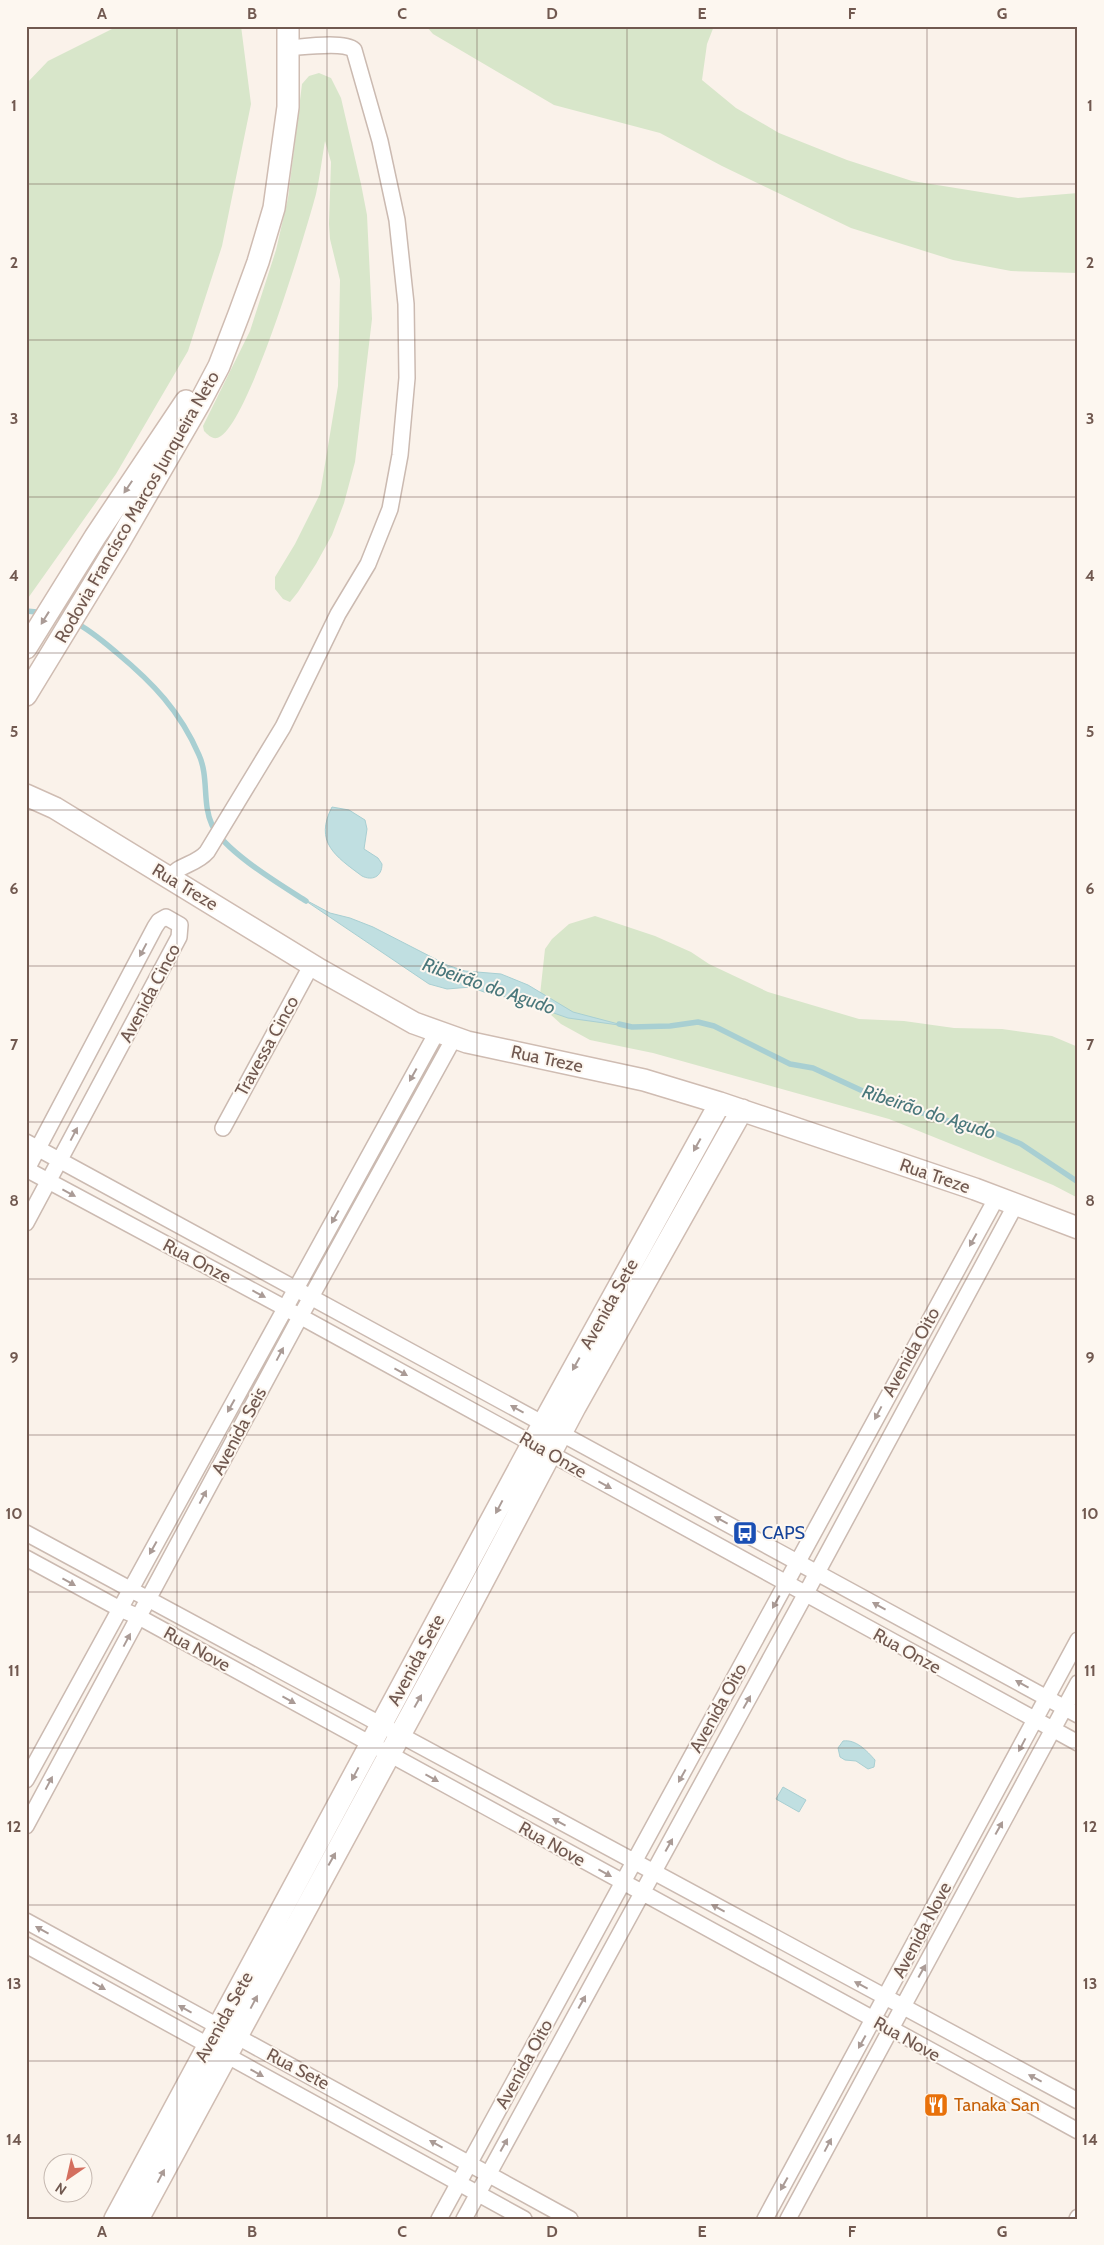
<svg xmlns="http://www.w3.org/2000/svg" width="1104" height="2245" font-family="Cabin,sans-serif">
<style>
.green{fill:#d8e6ca}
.water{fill:#c0dfe1;stroke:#a8cfd2}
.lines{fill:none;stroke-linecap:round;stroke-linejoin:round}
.stream{stroke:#a8cfd2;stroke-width:5.5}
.street-casing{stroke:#cbbab1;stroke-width:18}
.secondary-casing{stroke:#cfbcb2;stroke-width:24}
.street{stroke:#fff;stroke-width:15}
.secondary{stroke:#fff;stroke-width:21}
.oneway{fill:#aa9b96}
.grid{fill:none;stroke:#715950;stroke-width:1;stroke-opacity:0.55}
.labels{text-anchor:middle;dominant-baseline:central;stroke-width:4;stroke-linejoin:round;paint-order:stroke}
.street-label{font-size:18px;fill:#715950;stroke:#fdf7f0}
.transit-label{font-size:18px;fill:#164399;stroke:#fdf7f0;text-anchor:start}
.food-label{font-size:18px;fill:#c56008;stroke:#fdf7f0;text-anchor:start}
.water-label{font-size:19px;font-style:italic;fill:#49777b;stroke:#fdf7f0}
.neatline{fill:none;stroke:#715950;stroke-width:2}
.grid-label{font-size:16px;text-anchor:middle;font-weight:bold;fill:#715950}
</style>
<rect width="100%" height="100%" fill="#faf2ea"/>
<path class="green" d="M118,26H241L251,104L222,246L188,351L116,474L26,601V84L48,61Z
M426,26H714L707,44L702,80L736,108L779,133L847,160L912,181L1018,198L1078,193V273L1011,271L953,260L851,228L722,166L660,133L554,105L433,34Z
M319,73L331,78L341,98L361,184L367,215L372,319L355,462L344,503L332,535L316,564L298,592L290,602L283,599L275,589V577L295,544L320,494L338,386L340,280L330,239L329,224L331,162L325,141C322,158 320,176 316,194C307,228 247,431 217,438C212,439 208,435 204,431L203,426L250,331L276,250L288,198L302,84L309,76Z
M595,916L655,936L691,952L709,964L768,992L859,1019L904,1021L954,1028L1002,1029L1052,1036L1078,1047V1198L1053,1185L889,1119L653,1053L590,1040L561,1024L539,1004L545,949L552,939L569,924Z"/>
<path class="water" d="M332,807L349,810L365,820L367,829L364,849L378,858L382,864C382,877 372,881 362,876C335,856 314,842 332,807Z
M300,897L330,913L350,918L373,927L447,965L465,971L501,974L528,985L573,1012L626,1026L568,1018L511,998L489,994L471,987L447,989L429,984Z
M843,1741C856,1739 867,1751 875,1760L874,1767L868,1769L856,1761L845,1760L840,1757L838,1748Z
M783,1787L806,1800L799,1812L776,1799Z"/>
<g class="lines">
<path class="stream" d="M26,611C43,612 59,615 74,622C89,629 104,642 117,653C153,683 180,711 199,755C209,777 202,804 212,825C224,851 281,885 306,901
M619,1024L632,1027L670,1026L698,1022L714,1026L790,1064L813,1068L880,1099L940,1119L986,1129L1021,1144L1078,1182"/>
<defs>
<path id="street" d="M169,878C179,864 196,865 207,852L283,727L338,614L368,564L390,509L400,455L407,378L406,304L397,220L380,141L354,50C344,41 303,47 288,48
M223,1128L312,964
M26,1142L1078,1715
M26,1169L285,1308L1078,1743
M26,1171L155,927L159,921L166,917L180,925L179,937L26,1223
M26,1533L1078,2101
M26,1558L120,1609L139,1617L1078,2131
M26,1780L437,1032
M26,1826L300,1317L454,1038
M26,1921C207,2021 389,2118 570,2219
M26,1945L524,2219
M439,2219L997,1197
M464,2219L805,1595L1016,1204
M765,2219L1078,1640
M788,2219L1078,1683
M1077,2219L1078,2217"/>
<path id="secondary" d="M26,648L95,537L186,401
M26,695L118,544L199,404L219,366L239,314L258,262L274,208L288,107V26
M26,795L55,808L320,970L414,1023L467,1042L644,1080L720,1103L975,1189L1078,1228
M115,2219L543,1424L720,1103
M138,2219L472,1602L575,1407L742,1110"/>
</defs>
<use href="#street" class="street-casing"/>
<use href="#secondary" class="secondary-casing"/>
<use href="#street" class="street"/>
<use href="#secondary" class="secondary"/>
</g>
<defs><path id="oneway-solid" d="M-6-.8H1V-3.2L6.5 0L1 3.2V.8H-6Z" transform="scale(1.25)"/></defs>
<g class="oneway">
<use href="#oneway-solid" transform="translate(128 487) rotate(124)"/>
<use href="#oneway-solid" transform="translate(45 618) rotate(122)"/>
<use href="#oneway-solid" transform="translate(143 950) rotate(118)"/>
<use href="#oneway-solid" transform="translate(413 1075) rotate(119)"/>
<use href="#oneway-solid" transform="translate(74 1134) rotate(-62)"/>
<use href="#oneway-solid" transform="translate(697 1145) rotate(119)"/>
<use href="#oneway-solid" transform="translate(69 1193) rotate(28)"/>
<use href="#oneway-solid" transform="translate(335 1217) rotate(119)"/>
<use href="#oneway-solid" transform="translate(973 1240) rotate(119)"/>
<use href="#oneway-solid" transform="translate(259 1294) rotate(28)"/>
<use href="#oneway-solid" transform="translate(280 1354) rotate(-62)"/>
<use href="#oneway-solid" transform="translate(576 1364) rotate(119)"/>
<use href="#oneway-solid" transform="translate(401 1372) rotate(29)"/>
<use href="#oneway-solid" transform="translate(231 1406) rotate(119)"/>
<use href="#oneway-solid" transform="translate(517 1409) rotate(-151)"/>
<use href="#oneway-solid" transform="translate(878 1413) rotate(118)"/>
<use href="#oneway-solid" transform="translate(605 1485) rotate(29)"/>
<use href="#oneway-solid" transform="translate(203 1497) rotate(-62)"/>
<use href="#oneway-solid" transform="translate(499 1507) rotate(118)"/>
<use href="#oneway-solid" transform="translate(721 1520) rotate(-152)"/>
<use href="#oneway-solid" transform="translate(153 1548) rotate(119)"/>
<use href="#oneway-solid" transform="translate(69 1582) rotate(29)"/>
<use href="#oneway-solid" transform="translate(776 1602) rotate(119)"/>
<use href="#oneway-solid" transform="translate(879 1606) rotate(-151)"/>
<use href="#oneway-solid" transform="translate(127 1640) rotate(-62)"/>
<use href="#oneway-solid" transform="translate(1022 1684) rotate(-151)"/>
<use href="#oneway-solid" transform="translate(289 1700) rotate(29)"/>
<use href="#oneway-solid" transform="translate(418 1701) rotate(-61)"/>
<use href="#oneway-solid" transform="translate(747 1702) rotate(-61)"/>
<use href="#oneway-solid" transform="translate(1022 1745) rotate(118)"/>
<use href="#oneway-solid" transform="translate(355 1774) rotate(118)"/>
<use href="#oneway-solid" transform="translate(682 1776) rotate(119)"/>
<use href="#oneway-solid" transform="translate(432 1778) rotate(29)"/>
<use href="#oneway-solid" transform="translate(49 1783) rotate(-62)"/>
<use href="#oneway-solid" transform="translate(559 1822) rotate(-151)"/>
<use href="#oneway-solid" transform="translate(999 1828) rotate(-61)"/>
<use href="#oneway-solid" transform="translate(669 1845) rotate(-61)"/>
<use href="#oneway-solid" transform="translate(332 1859) rotate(-61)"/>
<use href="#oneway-solid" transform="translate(605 1873) rotate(29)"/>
<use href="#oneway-solid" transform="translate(718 1908) rotate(-152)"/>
<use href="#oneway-solid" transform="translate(42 1930) rotate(-151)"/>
<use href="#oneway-solid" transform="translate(922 1971) rotate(-61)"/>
<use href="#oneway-solid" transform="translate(861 1985) rotate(-152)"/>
<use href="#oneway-solid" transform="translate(99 1986) rotate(29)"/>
<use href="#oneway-solid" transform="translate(254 2002) rotate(-62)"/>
<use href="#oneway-solid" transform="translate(582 2002) rotate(-61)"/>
<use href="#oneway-solid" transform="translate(185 2009) rotate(-151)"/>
<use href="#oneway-solid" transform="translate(862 2042) rotate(119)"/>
<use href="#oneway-solid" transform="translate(257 2073) rotate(29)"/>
<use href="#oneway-solid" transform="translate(1035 2078) rotate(-152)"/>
<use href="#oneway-solid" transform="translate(436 2144) rotate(-151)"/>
<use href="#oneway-solid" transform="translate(504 2145) rotate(-61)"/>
<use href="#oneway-solid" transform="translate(828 2145) rotate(-62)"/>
<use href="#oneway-solid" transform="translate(161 2176) rotate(-62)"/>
<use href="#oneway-solid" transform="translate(784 2184) rotate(119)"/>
</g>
<path class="grid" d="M177,26V2219M327,26V2219M477,26V2219M627,26V2219M777,26V2219M927,26V2219M26,184H1078M26,340H1078M26,497H1078M26,653H1078M26,810H1078M26,966H1078M26,1122H1078M26,1279H1078M26,1435H1078M26,1592H1078M26,1748H1078M26,1905H1078M26,2061H1078"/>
<defs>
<symbol id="bus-square" viewBox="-11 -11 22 22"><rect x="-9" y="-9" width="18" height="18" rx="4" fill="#1a4fb4" stroke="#fdf7f0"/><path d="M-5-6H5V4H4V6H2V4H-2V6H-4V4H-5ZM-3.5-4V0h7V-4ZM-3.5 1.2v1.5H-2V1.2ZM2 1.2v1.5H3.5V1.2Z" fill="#fff"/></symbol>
<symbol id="restaurant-square" viewBox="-11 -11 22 22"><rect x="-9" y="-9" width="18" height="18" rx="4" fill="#e8710a" stroke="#fdf7f0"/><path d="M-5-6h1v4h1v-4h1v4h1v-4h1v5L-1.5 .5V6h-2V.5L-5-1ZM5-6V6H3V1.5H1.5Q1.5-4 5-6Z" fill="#fff"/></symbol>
</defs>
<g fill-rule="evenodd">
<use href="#bus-square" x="731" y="1519" width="28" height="28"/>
<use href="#restaurant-square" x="922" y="2091" width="28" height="28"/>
</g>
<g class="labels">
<g class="street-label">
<text transform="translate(137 507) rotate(-60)">Rodovia Francisco Marcos Junqueira Neto</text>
<text transform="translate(185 887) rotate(31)">Rua Treze</text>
<text transform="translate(150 993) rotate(-62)">Avenida Cinco</text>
<text transform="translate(267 1046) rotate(-61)">Travessa Cinco</text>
<text transform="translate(547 1059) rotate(12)">Rua Treze</text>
<text transform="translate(935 1176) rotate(19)">Rua Treze</text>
<text transform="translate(197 1261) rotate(28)">Rua Onze</text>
<text transform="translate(609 1304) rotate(-61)">Avenida Sete</text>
<text transform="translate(911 1352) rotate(-61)">Avenida Oito</text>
<text transform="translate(239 1431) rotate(-62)">Avenida Seis</text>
<text transform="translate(553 1455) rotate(30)">Rua Onze</text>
<text transform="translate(197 1649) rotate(29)">Rua Nove</text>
<text transform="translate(907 1651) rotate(29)">Rua Onze</text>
<text transform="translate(416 1660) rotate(-62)">Avenida Sete</text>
<text transform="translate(718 1708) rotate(-61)">Avenida Oito</text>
<text transform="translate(552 1844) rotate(29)">Rua Nove</text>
<text transform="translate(922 1930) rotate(-62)">Avenida Nove</text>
<text transform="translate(224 2017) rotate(-61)">Avenida Sete</text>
<text transform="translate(907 2039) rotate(29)">Rua Nove</text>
<text transform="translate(524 2064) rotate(-61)">Avenida Oito</text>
<text transform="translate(298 2069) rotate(28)">Rua Sete</text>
</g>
<g class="transit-label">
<text x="762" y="1533">CAPS</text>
</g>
<g class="food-label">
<text x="954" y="2105">Tanaka San</text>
</g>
<g class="water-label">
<text transform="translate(489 986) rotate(19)">Ribeirão do Agudo</text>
<text transform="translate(929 1112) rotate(18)">Ribeirão do Agudo</text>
</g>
</g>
<rect width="1104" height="2245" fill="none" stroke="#fdf7f0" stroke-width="55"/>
<g transform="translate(68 2178) rotate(214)"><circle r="24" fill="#fdf7f0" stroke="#c5b8b0"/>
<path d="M0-4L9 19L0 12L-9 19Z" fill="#d46f5f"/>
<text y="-8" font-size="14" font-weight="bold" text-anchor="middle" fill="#715950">N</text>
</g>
<rect x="28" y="28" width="1048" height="2190" class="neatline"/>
<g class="grid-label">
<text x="102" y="19">A</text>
<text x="252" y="19">B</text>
<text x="402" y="19">C</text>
<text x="552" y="19">D</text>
<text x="702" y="19">E</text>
<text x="852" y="19">F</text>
<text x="1002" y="19">G</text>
<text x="14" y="111">1</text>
<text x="1090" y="111">1</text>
<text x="14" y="268">2</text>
<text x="1090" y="268">2</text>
<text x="14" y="424">3</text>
<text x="1090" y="424">3</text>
<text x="14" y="581">4</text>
<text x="1090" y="581">4</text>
<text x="14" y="737">5</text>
<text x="1090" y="737">5</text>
<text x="14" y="894">6</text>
<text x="1090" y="894">6</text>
<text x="14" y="1050">7</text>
<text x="1090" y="1050">7</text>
<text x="14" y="1206">8</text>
<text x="1090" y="1206">8</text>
<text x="14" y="1363">9</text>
<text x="1090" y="1363">9</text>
<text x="14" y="1519">10</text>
<text x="1090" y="1519">10</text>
<text x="14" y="1676">11</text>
<text x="1090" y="1676">11</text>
<text x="14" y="1832">12</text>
<text x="1090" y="1832">12</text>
<text x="14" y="1989">13</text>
<text x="1090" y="1989">13</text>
<text x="14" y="2145">14</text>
<text x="1090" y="2145">14</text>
<text x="102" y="2237">A</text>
<text x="252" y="2237">B</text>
<text x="402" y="2237">C</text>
<text x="552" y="2237">D</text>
<text x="702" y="2237">E</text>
<text x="852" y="2237">F</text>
<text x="1002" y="2237">G</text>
</g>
</svg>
